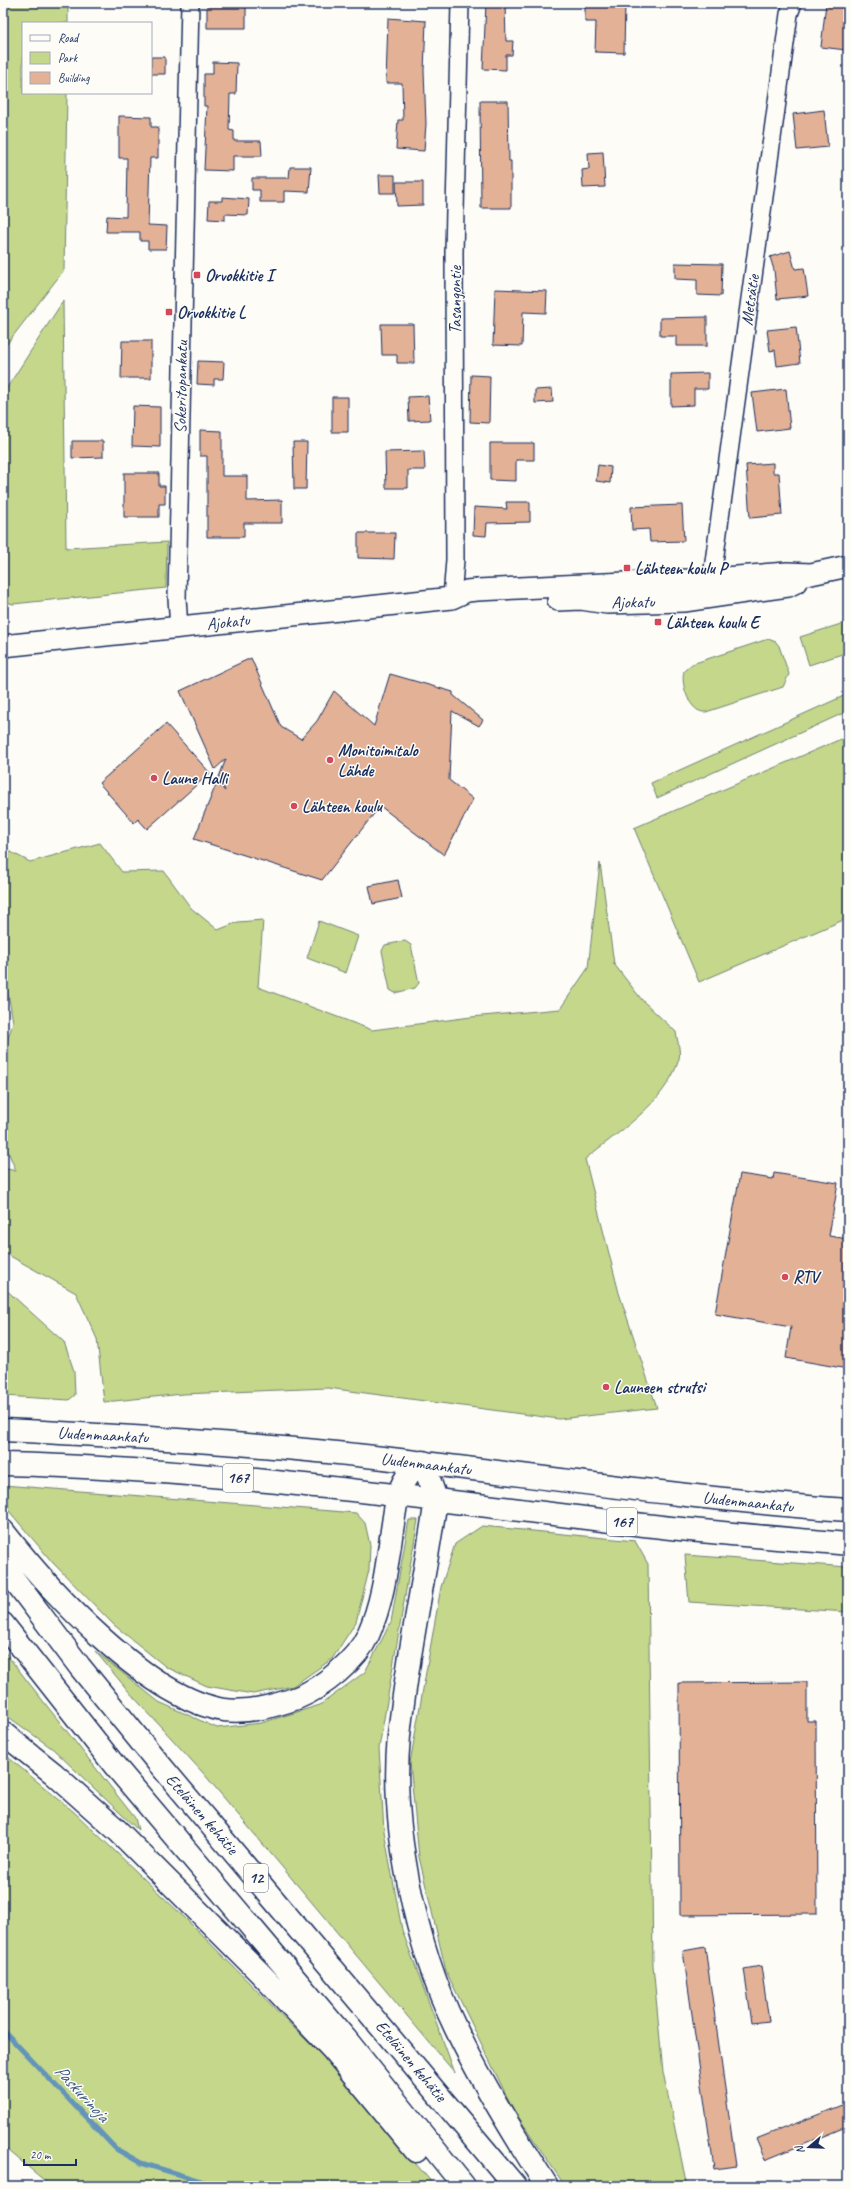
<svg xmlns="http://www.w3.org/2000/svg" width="851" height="2189" font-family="Caveat,sans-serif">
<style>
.green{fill:#c5d78b;stroke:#708374}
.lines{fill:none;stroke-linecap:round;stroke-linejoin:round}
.stream{stroke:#6394b9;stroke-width:5}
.building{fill:#e3b196;stroke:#1b2f5e}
.minor-casing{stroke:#1b2f5e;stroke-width:20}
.tertiary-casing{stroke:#1b2f5e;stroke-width:24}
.primary-casing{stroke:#1b2f5e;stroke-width:25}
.motorway-casing{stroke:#1b2f5e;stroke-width:25}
.minor{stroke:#fdfcf7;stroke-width:17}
.tertiary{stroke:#fdfcf7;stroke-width:21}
.primary{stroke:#fdfcf7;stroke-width:22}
.motorway{stroke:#fdfcf7;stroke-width:22}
.poi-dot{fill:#d1495b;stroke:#fdfcf7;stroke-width:1.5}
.labels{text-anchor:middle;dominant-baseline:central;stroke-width:3;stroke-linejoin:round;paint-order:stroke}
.shield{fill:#fdfcf7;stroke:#5f6c8c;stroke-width:1}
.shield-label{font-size:16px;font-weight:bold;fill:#1b2f5e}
.poi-label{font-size:17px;font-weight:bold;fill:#1b2f5e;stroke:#fdfcf7;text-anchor:start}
.street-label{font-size:17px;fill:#1b2f5e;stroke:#fdfcf7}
.water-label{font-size:18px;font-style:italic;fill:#395984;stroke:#fdfcf7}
</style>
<rect width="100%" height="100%" fill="#fdfcf7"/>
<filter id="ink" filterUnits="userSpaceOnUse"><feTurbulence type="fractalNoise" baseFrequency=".025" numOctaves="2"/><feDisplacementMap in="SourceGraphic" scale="8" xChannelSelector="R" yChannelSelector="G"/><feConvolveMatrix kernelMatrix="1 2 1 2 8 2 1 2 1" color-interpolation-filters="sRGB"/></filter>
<g filter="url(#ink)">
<path class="green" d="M3,3H68V23H23V93H67L64,270L3,349Z
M63,301L66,548L167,542L166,588L13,604L3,601V394Z
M844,623L848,634V652L809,665L800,637Z
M768,639L776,642L779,646L789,674L783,687L706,712C690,714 680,684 684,671L692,664Z
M848,694V711L657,798L651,783Z
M848,736V918L699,982L634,828Z
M100,843L122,872L164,871L191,908L218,930L238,922L263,920L258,987L372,1030L471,1017L560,1009L588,968L600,863L614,964L642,1000L676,1032C677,1039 681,1052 679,1059C666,1103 618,1132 585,1159L619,1293L657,1408L559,1419L328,1388L183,1394L104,1402L97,1339L76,1293L3,1252V1168L16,1171L3,1139V1054L13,1022L5,975L3,973V848L30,862Z
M319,921L358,936L346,973L307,958Z
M405,941L411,945L419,983L415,988L395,993L390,990L382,951L385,945Z
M3,1287L64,1342L74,1371L75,1395L69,1400L3,1396Z
M3,1485L356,1513L365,1523L370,1545L369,1570L356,1622L332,1659L293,1686L253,1694L207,1686L166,1667L114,1625L53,1563L3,1504Z
M409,1520H418L379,1748L384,1831L402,1930L455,2073L204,1774L130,1693L95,1651L159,1702L217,1728L261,1723L320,1705L365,1672L391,1622Z
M482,1526L635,1541L648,1564L653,1965L663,2072L687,2186H565L513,2109L446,1971L419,1857L410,1763L441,1587L455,1544Z
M685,1555L848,1567V1612L689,1602Z
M3,1650L135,1818L138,1830L53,1749L3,1713Z
M3,1753L74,1812L183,1916L325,2059L435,2186H51L3,2146Z"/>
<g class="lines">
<path class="stream" d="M3,2030L116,2149L141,2163L217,2186"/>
</g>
<path class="building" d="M486,3H505L506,41H513L512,55H506V70L483,69Z
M585,3H625L624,53L595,52L596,22H585Z
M826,3H848L846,50L821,47Z
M207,5L246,6V28H207Z
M388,18L426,21L424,71L426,124L424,151L396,149L398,120H403L402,83H386Z
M151,57H165V74H151Z
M213,62L237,63L236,94H230L229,130L234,131V141H261L262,156H233V171L204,170L207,106H204V74H213Z
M480,101H508L509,161H511V208H481Z
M824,110L828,147L797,150L793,114Z
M119,116L151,117V127H158V158H150L148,225L167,226L166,249H148V241H140V232H106L107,216L126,217L127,158H119Z
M603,152L605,187L583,188L582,170L589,169L588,153Z
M290,167H311L309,192L284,191V202H260V190H252V178H289Z
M379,175H395V193H380Z
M396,182H423V205L397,206Z
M222,197L249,199L248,215L225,214V220L208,219L209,201H222Z
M790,251L795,269L804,268L808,296L777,299L774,270L770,257Z
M675,263L722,264L721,296L697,295V280L675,279Z
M495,289L547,291L546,313L523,312L522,346L493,345Z
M707,317V346H676V336H660V318Z
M381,324H413L414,363H397V355H382Z
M796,327L800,363L777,366L775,350L770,351L767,330Z
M122,341H151V378H121Z
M198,361L224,362L223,379H214V385L197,384Z
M708,373V389H694V405L671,406V374Z
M471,375L490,376L489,423L470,422Z
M552,389L553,402L535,403V390Z
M786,389L790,428L757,432L752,393Z
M428,396L430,420L409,421L408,397Z
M332,397H348V432H332Z
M133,406L160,407V447L132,446Z
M200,430L222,431V476H247V501L282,500V523H244V537H207V456H200Z
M72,441H103V457L72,458Z
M293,442H307L306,489H294Z
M490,443H534V460H516V481L490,480Z
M424,451L425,470H408V488H386L385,452Z
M773,463V473H779L782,515L750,518L746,465Z
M598,465L611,467L610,483L596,481Z
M124,473H159V486H165V504H159V517H124Z
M506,502H530V522L487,523L486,536L473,535L474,507L507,509Z
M682,505L684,541L650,542L649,529L632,530L631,507Z
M358,533H395L394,559L358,558Z
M251,658L281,727L301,739L317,721L334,691L374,726L390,674L453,692V695L483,720L479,726L452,711L449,780L473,799L444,855L380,806L322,880L194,839L217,782L225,791L219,777L226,759L215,769L180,691Z
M166,724L210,773L147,829L138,819L134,823L99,783Z
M398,880L402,898L373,904L369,886Z
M774,1173L838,1183L829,1236L848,1239V1369L786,1358L791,1327L715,1314L740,1174L773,1179Z
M807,1682V1721H816L817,1914L680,1915L679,1683Z
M705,1947L736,2166L714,2169L683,1951Z
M761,1966L769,2021L752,2023L744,1969Z
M848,2103V2126L765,2160L756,2139Z"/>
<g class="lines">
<defs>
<path id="minor" d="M710,591L789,14L793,3
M452,598L455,560L454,252L460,3
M179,628L177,598L190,3"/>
<path id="tertiary" d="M558,600L581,599L607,603L684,601L788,586L796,582
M3,646L452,598L467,591L477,590L711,579L787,573L811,574L848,566"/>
<path id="primary" d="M3,1430C144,1437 284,1445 424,1463C565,1480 706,1500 848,1510
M3,1464C218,1469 431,1500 644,1525C712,1533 780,1538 848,1544"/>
<path id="motorway" d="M3,1531C49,1590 147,1698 224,1710C249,1713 274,1706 297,1698C322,1688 357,1660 368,1635C383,1602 387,1565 392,1530C395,1512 396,1493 406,1478C410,1472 418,1467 423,1462L436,1499C425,1578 407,1656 399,1736C390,1827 416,1947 456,2029C482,2083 514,2135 547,2186
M3,1565L80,1667L155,1759L515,2186
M3,1624L115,1766L345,2038L464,2186
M3,1733L53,1773L117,1830L259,1972L333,2050L416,2151"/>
</defs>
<use href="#minor" class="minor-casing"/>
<use href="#tertiary" class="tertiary-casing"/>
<use href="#primary" class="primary-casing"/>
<use href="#motorway" class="motorway-casing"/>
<use href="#minor" class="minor"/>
<use href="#tertiary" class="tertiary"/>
<use href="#primary" class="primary"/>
<use href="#motorway" class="motorway"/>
</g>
</g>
<g class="poi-dot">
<rect x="193" y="271" width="8" height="8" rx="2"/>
<rect x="165" y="308" width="8" height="8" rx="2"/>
<rect x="623" y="564" width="8" height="8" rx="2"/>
<rect x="654" y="618" width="8" height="8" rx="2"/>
<circle cx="330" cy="760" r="4"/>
<circle cx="154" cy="778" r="4"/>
<circle cx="294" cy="806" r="4"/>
<circle cx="785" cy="1277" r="4"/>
<circle cx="606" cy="1387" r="4"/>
</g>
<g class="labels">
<g class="shield">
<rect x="223" y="1464" width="30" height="28" rx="3"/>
<rect x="607" y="1508" width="30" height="28" rx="3"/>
<rect x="244" y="1864" width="24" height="28" rx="3"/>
</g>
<g class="shield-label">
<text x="238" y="1478">167</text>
<text x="622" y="1522">167</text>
<text x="256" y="1878">12</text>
</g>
<g class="poi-label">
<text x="205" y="275">Orvokkitie I</text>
<text x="177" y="312">Orvokkitie L</text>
<text x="635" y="568">Lähteen koulu P</text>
<text x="666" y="622">Lähteen koulu E</text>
<text x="338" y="750">Monitoimitalo<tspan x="338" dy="20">Lähde</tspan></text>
<text x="162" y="778">Laune Halli</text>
<text x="302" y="806">Lähteen koulu</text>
<text x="793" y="1277">RTV</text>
<text x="614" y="1387">Launeen strutsi</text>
</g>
<g class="street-label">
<text transform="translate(455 300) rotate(-90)">Tasangontie</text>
<text transform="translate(750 300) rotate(-82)">Metsätie</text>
<text transform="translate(181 387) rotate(-89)">Sokeritopankatu</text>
<text transform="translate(633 602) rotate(-1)">Ajokatu</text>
<text transform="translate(228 622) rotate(-6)">Ajokatu</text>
<text transform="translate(103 1435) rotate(3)">Uudenmaankatu</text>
<text transform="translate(426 1464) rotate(7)">Uudenmaankatu</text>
<text transform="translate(748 1502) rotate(6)">Uudenmaankatu</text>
<text transform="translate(202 1814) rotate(49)">Eteläinen kehätie</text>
<text transform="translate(411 2061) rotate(50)">Eteläinen kehätie</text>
</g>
<g class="water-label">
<text transform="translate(82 2093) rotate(47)">Paskurinoja</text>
</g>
</g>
<rect width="851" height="2189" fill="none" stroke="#fdfcf7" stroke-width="16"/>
<rect x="8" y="8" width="835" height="2173" fill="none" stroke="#1b2f5e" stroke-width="1.5" filter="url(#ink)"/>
<rect x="22" y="22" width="130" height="72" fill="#fdfcf7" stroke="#a3aaba"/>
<rect x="30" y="35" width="20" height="6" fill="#fdfcf7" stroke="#a3aaba"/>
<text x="58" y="42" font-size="12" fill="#1b2f5e">Road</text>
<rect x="30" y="52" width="20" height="12" fill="#c5d78b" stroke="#a3aaba"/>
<text x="58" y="62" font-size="12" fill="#1b2f5e">Park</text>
<rect x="30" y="72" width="20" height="12" fill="#e3b196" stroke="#a3aaba"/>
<text x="58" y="82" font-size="12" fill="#1b2f5e">Building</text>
<g transform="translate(809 2147) rotate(251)" stroke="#fdfcf7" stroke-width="3" paint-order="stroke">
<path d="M0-3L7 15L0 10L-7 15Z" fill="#1b2f5e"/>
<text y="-6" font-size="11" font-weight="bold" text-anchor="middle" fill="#1b2f5e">N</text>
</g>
<path d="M24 2159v6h52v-6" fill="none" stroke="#1b2f5e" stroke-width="2"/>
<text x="30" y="2159" font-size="12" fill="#1b2f5e" stroke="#fdfcf7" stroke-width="3" paint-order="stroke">20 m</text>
</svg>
